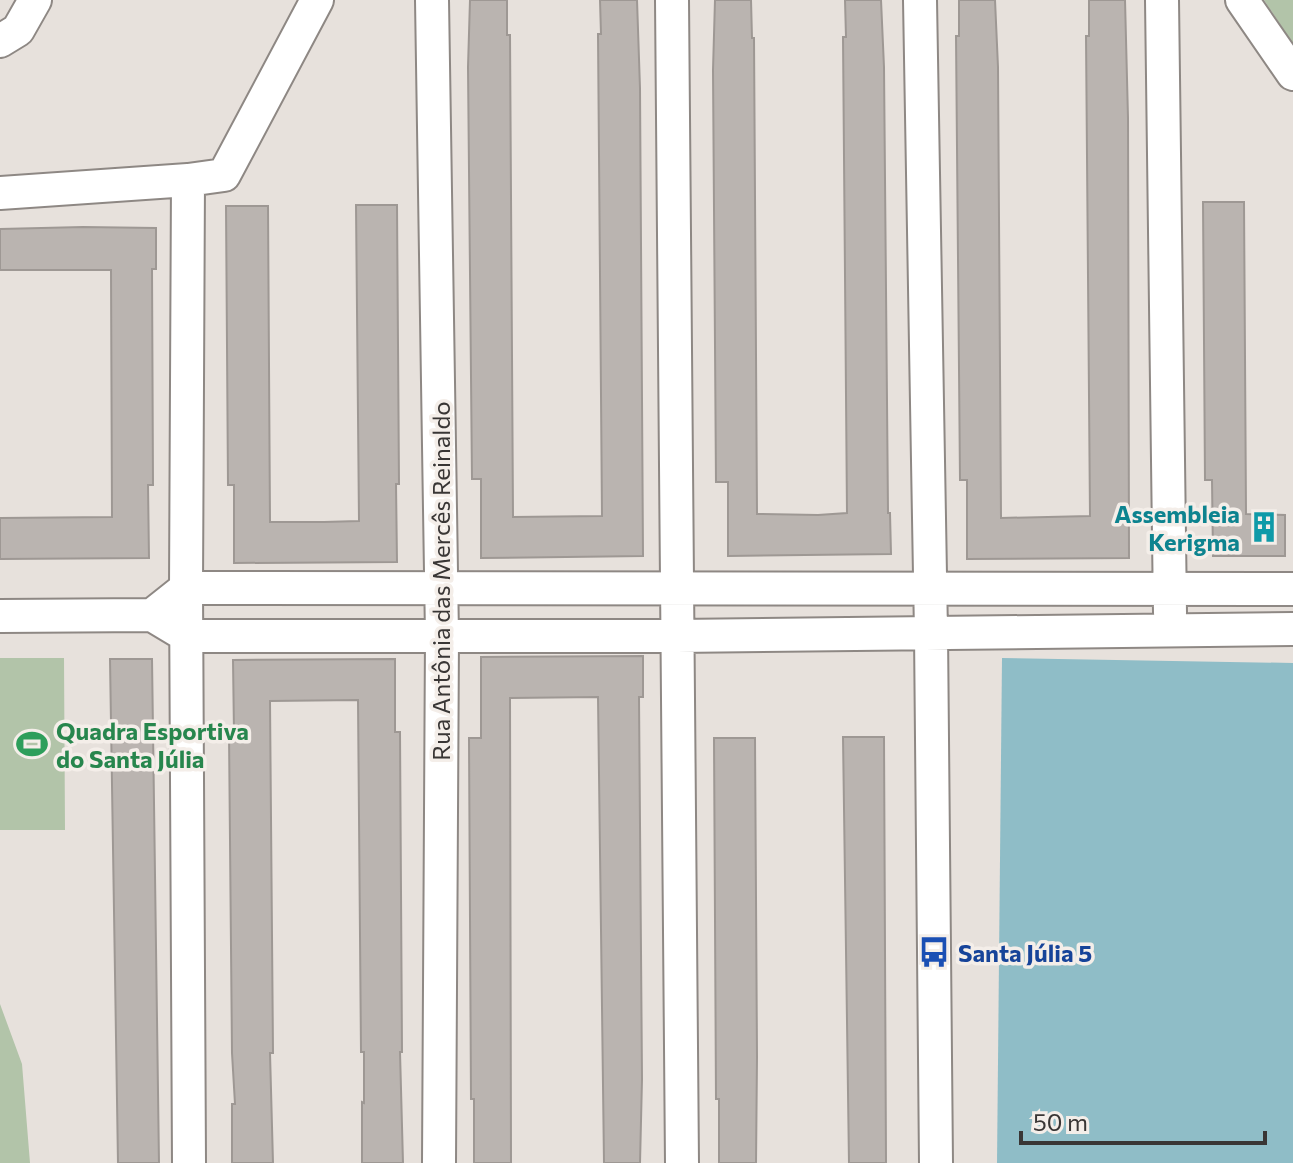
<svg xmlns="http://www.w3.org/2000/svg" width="1293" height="1163" font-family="Commissioner,sans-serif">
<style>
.green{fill:#b2c4a9}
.water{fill:#8fbdc7}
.building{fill:#bab4b0;stroke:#9e9894;stroke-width:2}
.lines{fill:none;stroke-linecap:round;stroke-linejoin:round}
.street-casing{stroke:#8e8884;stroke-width:36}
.street{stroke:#fff;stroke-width:32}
.labels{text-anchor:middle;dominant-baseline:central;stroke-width:7;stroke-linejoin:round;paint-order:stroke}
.culture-label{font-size:24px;font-weight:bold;fill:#0d838f;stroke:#f4eee9;text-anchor:end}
.street-label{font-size:24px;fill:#393635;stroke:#f4eee9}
.leisure-label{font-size:24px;font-weight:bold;fill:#27864d;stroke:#f4eee9;text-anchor:start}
.transit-label{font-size:24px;font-weight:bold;fill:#164399;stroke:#f4eee9;text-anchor:start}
</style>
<rect width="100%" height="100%" fill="#e7e1dc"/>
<path class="green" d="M1264,0H1293V44Z
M0,658H64L65,830H0Z
M0,1004L22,1064L30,1163H0Z"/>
<path class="water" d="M1002,658L1293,663V1163H997Z"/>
<path class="building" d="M470,0H507V35H510L513,517L602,516L598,34H601L600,0H637L640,88L643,556L481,558V479H472L468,67Z
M715,0H751L752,38H754L757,514L818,515L847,513L843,37H846L845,0H881L884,67L888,513H890L891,554L728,556V482H716L713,70Z
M959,0H995L998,67L1001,518L1090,516L1086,36H1089V0H1125L1128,118L1129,558L967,559V480H960L956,36H959Z
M1203,202H1244L1246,514L1285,515V556H1213L1212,480H1205Z
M356,205H397L399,484H396L397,562L234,563V485H228L226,206H268L270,522H324L359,521Z
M83,227L156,228V269H152L153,485H148L149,558L0,559V518L112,517L111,270H0V229Z
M643,656V697H639L642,1079L640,1163H604L598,697L510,698L511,1163H474V1099H471L469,738H481V657Z
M110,659H152L159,1163H118Z
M395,659V732H400L402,1052H400L403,1163H362V1102L364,1103V1052H361L358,700L270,701L273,1053H270L273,1163H232V1104H235L232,1053L229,733H234L233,660Z
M843,737H884L886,1163H849Z
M714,738H755L757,1057L756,1163H719V1099H716Z"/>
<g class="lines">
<defs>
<path id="street" d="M432,0L442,636L439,1163
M672,0L682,1163
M920,0L931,633L936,1163
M1162,0L1170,613
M1242,0L1293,74
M0,41L18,30L35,0
M188,180L186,588L189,1163
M0,193L188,180L224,175L317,0
M152,615L186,588L1293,589
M0,616L152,615L187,636H677L1293,629"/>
</defs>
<use href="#street" class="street-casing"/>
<use href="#street" class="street"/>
</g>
<defs>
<symbol id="building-bare" viewBox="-9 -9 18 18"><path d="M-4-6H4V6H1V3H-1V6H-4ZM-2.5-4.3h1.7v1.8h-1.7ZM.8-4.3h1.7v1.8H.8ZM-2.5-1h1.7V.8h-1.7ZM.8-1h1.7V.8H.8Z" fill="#0f9aa8" stroke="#f4eee9" stroke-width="2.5" paint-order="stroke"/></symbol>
<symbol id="stadium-bare" viewBox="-9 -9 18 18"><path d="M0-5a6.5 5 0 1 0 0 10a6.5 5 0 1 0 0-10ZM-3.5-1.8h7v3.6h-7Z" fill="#2e9e5b" stroke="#f4eee9" stroke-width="2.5" paint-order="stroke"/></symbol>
<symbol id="bus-bare" viewBox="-9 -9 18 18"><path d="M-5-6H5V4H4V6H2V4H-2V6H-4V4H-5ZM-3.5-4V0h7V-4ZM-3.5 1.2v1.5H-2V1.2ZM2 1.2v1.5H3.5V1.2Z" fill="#1a4fb4" stroke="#f4eee9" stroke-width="2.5" paint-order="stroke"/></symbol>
</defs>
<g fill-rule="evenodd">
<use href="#building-bare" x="1242" y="505" width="44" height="44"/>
<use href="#stadium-bare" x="10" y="722" width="44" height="44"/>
<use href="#bus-bare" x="912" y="930" width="44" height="44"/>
</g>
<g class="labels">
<g class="culture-label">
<text x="1240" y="513">Assembleia<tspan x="1240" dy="28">Kerigma</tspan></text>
</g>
<g class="street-label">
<text transform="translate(440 581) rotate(-90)">Rua Antônia das Mercês Reinaldo</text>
</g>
<g class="leisure-label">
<text x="56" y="730">Quadra Esportiva<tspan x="56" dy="28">do Santa Júlia</tspan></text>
</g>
<g class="transit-label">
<text x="958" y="952">Santa Júlia 5</text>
</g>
</g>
<path d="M1021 1131v12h244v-12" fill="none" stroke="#393635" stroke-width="4"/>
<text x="1033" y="1131" font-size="24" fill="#393635" stroke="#f4eee9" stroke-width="6" paint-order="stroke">50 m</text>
</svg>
